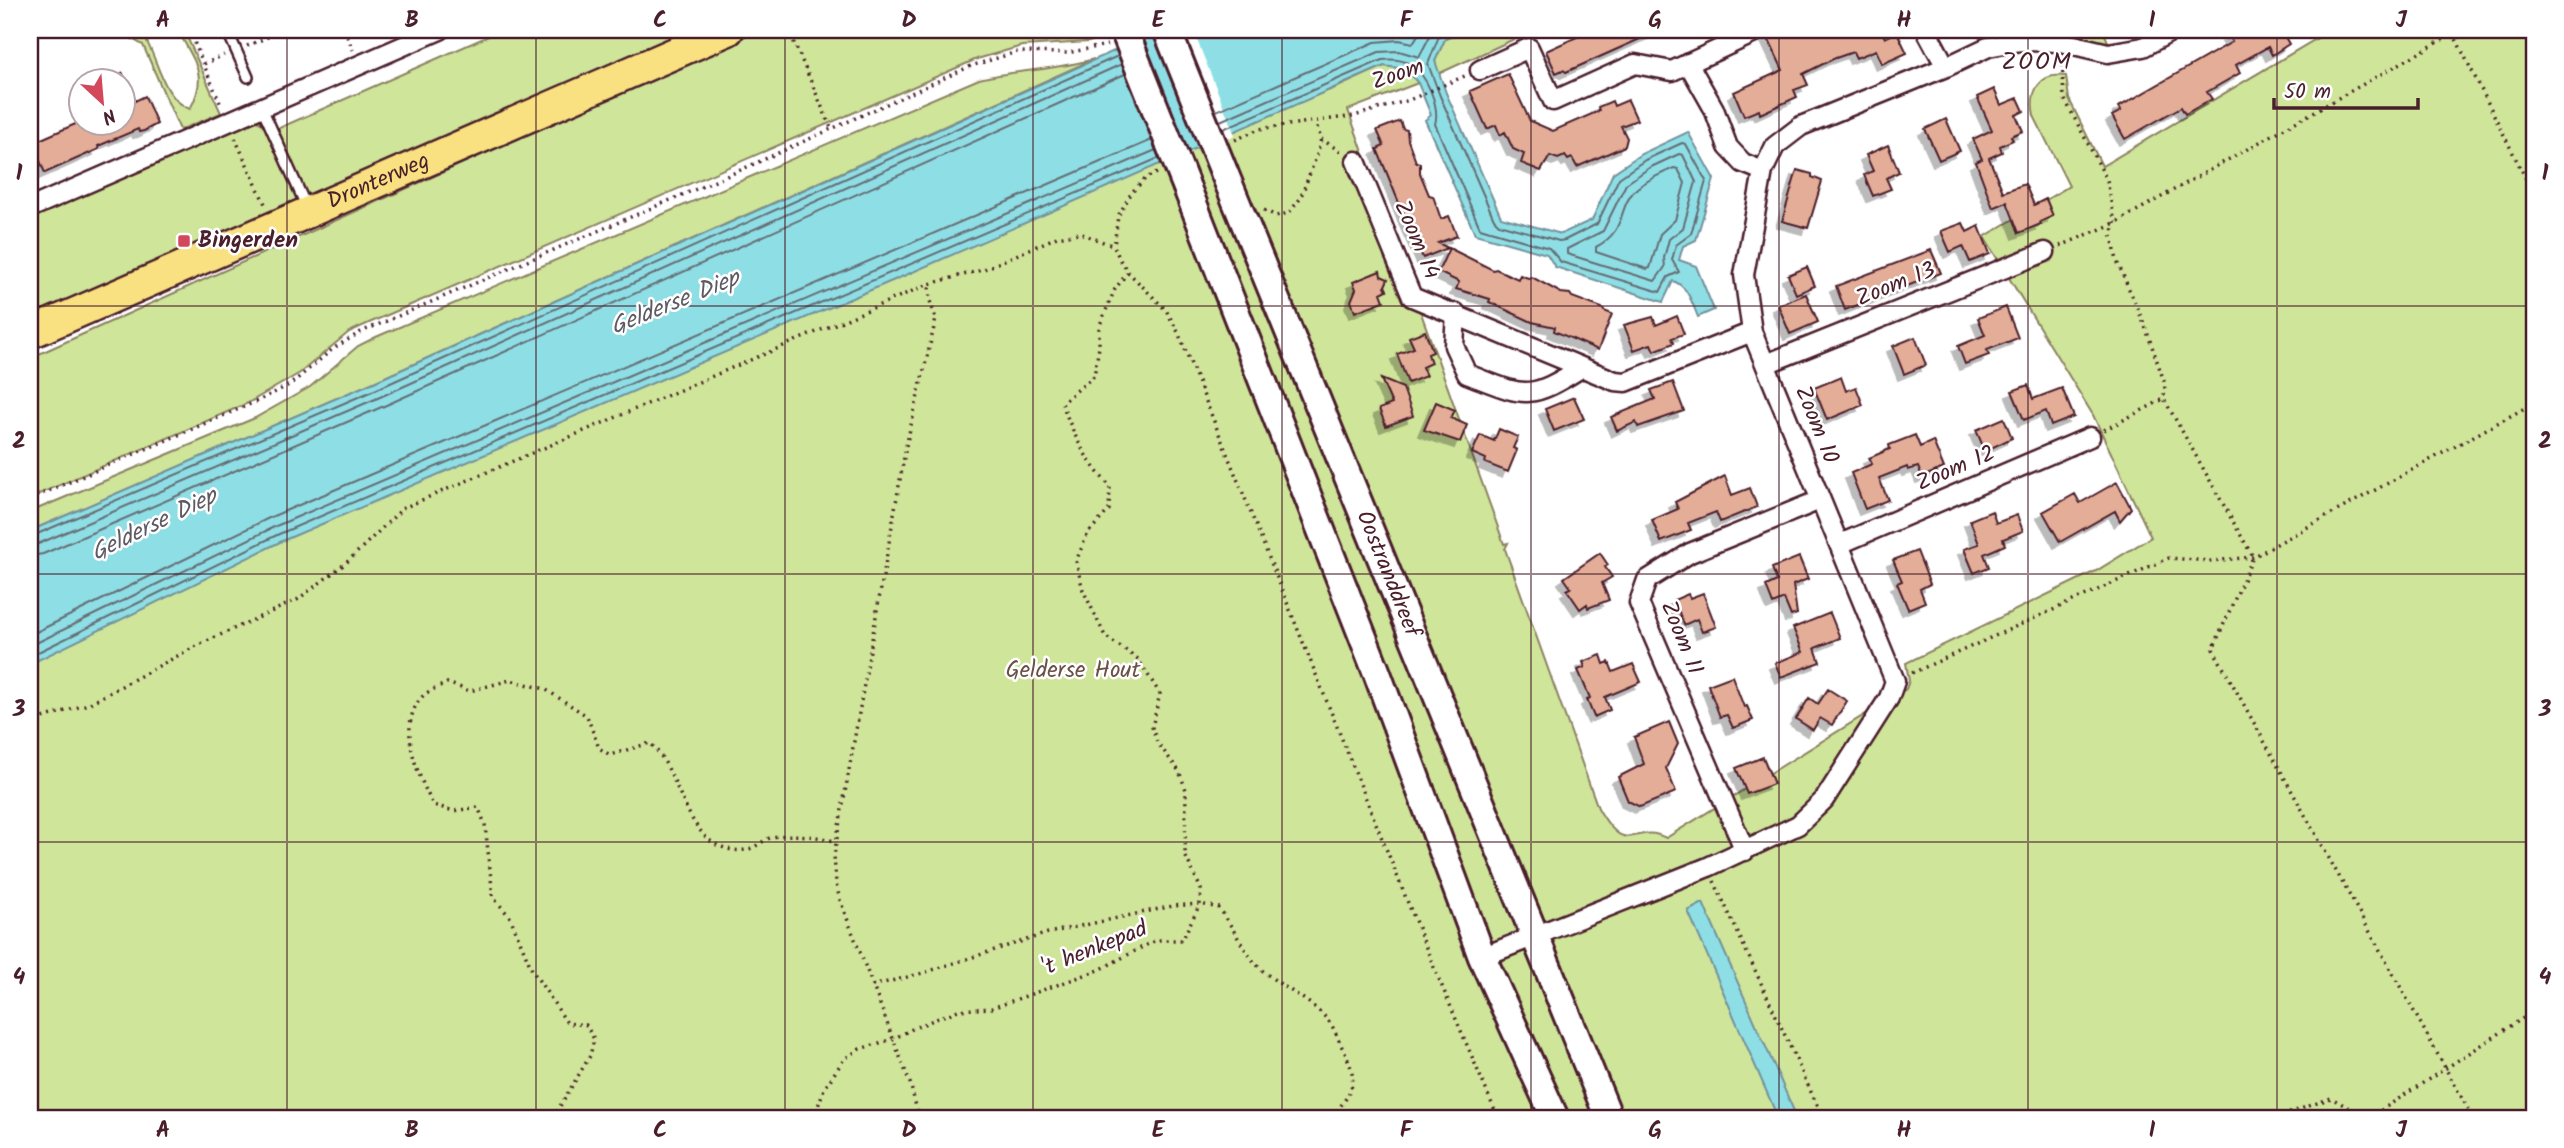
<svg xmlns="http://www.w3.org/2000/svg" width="2564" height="1148" font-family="Kalam,sans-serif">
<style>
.green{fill:#cfe59a;stroke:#8c8262;stroke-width:2}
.water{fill:#8edfe5;stroke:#73929b;stroke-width:2}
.pier{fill:#fff}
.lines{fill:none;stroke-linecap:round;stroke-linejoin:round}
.shore{stroke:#656c75;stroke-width:2}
.building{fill:#e3ad98;stroke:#4a1f2b;stroke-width:2;filter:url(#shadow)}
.lane-casing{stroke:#4a1f2b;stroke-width:14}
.street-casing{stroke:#4a1f2b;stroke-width:23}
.secondary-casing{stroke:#4a1f2b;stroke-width:32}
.primary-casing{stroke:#4a1f2b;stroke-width:35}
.path{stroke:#4a1f2b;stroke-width:3.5;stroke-dasharray:2 5;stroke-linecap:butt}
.lane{stroke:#fff;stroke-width:9}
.street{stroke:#fff;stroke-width:18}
.secondary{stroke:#fff;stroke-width:26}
.primary{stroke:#f9e181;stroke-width:30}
.secondary-bridge-casing{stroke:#4a1f2b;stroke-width:32;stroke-linecap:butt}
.secondary-bridge{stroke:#fff;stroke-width:26}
.grid{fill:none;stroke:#4a1f2b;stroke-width:2;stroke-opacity:0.55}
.poi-dot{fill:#d1495b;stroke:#fff;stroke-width:2.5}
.labels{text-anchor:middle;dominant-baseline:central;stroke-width:5;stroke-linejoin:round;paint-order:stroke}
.street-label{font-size:23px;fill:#4a1f2b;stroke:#fff}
.poi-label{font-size:23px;font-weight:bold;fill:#4a1f2b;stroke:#fff;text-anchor:start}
.park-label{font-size:23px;fill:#6b5047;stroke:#fff}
.neighbourhood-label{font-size:24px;letter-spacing:2px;fill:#4a1f2b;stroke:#fff}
.water-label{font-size:24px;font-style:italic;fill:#5e5963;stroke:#fff}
.neatline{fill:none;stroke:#4a1f2b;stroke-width:2.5}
.grid-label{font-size:23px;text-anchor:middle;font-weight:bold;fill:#4a1f2b}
</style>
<defs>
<filter id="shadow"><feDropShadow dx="-6" dy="6" stdDeviation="0" flood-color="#0004"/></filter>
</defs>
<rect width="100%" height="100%" fill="#fff"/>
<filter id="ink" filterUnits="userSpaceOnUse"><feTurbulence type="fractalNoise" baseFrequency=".0143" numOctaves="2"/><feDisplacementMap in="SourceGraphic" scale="14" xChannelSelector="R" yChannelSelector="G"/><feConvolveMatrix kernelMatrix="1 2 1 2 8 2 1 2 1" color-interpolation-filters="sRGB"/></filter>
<g filter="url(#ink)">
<path class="green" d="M123,30H140C158,53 160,98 190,109C209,74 194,62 178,30H184L221,113L180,130L143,45L132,39Z
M502,30H698L30,322V217L255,120L263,124L268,133Z
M759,30H1106L1108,34L1089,42L1022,46L977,59L369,323L349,332L300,373L248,403L30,498V358Z
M1467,30H1526L1525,34L1438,74L1435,61L1445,39Z
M2058,30H2103L2109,44L2060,38Z
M2331,30H2534V1118H30V651L355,473L1340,86L1384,66L1406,69L1418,83L1348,110L1504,544L1508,543L1505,549L1598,808C1628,861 1634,821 1666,838L1906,689L1909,681L1906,663L2096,571L2151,537L2093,415L1984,237L2069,186L2034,116C2029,92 2039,72 2066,76L2069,99L2102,166Z
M1094,59L374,382L30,531V512L255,418L310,387L358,346L376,337L979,79C1017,70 1056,70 1094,59Z"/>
<path class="water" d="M1161,30H1467L1445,39L1435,61L1446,93L1501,217L1561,234L1592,220L1613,173L1641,154L1688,132L1714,179L1696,240L1683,246L1679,260L1696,266L1714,310L1698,317C1692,303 1688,286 1673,281L1663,302L1555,267L1547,254L1475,234L1425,120L1431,115L1418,83L1406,69L1384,66L899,278L282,541L30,664V531L374,382Z
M1703,903L1797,1118H1778L1688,911Z"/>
<path class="pier" d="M1152,30H1193L1235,135L1200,151Z"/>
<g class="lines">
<path class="shore" d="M1216,111L1375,42L1399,40L1413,43L1421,30
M1220,121L1379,52L1399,51L1419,57L1433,30
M1223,129L1382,60C1391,59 1401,59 1410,64C1427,74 1440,107 1435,124L1480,228L1549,248L1561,262L1660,292L1668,277L1679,272L1672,260L1676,245L1691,234L1706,181L1686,144L1682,143L1645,160L1619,178L1597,224L1565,240L1559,241L1499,224L1494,219L1440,96L1428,64L1439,36L1449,30
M1679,154L1683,155L1696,182L1683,228L1669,239L1664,258L1665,267L1655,281L1567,254V249L1603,231L1626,184L1649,168Z
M1674,168L1678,169L1685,183L1675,220L1660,234L1650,268L1647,269L1596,252V247C1627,231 1617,209 1635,190C1646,180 1661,174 1674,168Z
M30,537L377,389L1118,56
M30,546L38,544L380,397L1122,64
M30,556L43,554L384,406L1125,74
M30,635L271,517L1152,140
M30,646L276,526L1156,150
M30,656L279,534L1159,158"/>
</g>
<path class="building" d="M1592,30H1660L1566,72L1563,70L1556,73L1546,51Z
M1764,30H1881L1885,38L1897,32L1907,53L1882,64L1876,50L1856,58L1853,52L1833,59L1803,74L1808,85L1794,90L1797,97L1760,114L1759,110L1744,116L1734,92L1783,70Z
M2237,30H2281L2289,44L2272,55L2268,47L2236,65L2240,73L2207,92L2212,99L2185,114L2181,107L2125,139L2112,116L2121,111L2119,107L2232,42L2228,36Z
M122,72L135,101L145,96L157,124L144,131L139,132L138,129L98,146L99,149L45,173L39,159L30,164V144L80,122H122Z
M1508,74L1530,121L1553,131L1599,111L1598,107L1612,101L1614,106L1628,100L1637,120L1621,126L1627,138L1625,146L1577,167L1572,158L1568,160L1565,156L1558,159L1550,156L1541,171L1521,163L1524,154L1513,149L1505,132L1500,135L1496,125L1487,129L1470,91Z
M1994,89L2001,105L2018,98L2024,111L2016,115L2023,131L2011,136L2013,140L2000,146L2002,152L1989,158L2003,192L2025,184L2034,205L2046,199L2053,216L2040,222L2041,224L2019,233L2007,202L1993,208L1976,162L1982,159L1973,139L1992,130L1977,97Z
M1946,119L1960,151L1939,160L1925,129Z
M1400,121L1403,129L1407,130L1408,140L1416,162L1420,163V173L1429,195L1433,196L1441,219L1449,216L1457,236L1438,243L1448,248L1423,258L1408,225L1377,149L1384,146L1377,130Z
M1888,145L1899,172L1886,178L1891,189L1873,196L1864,175L1873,171L1866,155Z
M1797,170L1812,174V177L1822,181L1808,228L1782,221Z
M1963,223L1967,232L1979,226L1990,254L1970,262L1963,246L1950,252L1941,231Z
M1449,248L1493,270L1496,269L1518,279L1520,275L1528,278L1532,277L1561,293L1570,294L1572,297L1602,308L1604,311L1612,314L1598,350L1554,331L1555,327L1532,322L1489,302L1490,299L1456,289L1459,282L1438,272Z
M1931,250L1941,273L1845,310L1836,286Z
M1807,267L1815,286L1796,294L1788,275Z
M1380,271L1381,276L1388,279L1385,286L1387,290L1381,293L1384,301L1355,312L1351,301L1356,289L1353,282Z
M1806,294L1818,322L1790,334L1778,305Z
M2006,307L2018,338L1987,350L1989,355L1965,364L1958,346L1985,335L1978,318Z
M1677,316L1684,334L1672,338L1674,343L1654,351L1651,344L1634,350L1624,325L1653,317L1656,325Z
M1425,331L1433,352L1428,354L1431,363L1422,367L1426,376L1408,383L1397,354L1414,348L1409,337Z
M1915,337L1926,365L1904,374L1893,346Z
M1841,377L1846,391L1856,387L1863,405L1827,420L1814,388Z
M1381,379L1403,388L1413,416L1386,426L1379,409L1392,404Z
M1673,382L1684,411L1638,427L1636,422L1617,431L1611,417L1655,399L1651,390Z
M2028,385L2033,399L2062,388L2074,417L2051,426L2046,411L2024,420L2012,391Z
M1574,397L1584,419L1554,431L1545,409Z
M1436,402L1455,410L1451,418L1467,425L1460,442L1424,430Z
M2004,418L2012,438L1985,451L1976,430Z
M1499,429L1518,437L1513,448L1517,450L1508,472L1485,463L1486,459L1472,453L1480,435L1494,441Z
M1915,435L1920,447L1933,441L1944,468L1922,477L1918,467L1908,470L1907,467L1879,478L1888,500L1865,509L1851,473L1872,464L1869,458L1890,449L1889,445Z
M1725,476L1732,495L1750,488L1757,507L1720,522L1716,512L1688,523L1691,530L1661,542L1652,520L1678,509L1675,502Z
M2117,482L2131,508L2120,521L2115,511L2060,542L2043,512L2075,494L2080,503Z
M1992,511L1996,523L2017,515L2023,531L2003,539L2005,545L1984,554L1989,567L1974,573L1964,549L1979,544L1970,520Z
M1917,551L1930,584L1920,589L1925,602L1908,609L1897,583L1902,581L1893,560Z
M1600,553L1608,565L1605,567L1612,577L1602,583L1609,600L1588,608L1587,604L1580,609L1567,590L1571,588L1564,578Z
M1799,557L1808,579L1793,585L1797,614L1791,616L1784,599L1773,604L1766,586L1777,581L1772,568Z
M1703,593L1716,627L1702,632L1697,619L1684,625L1674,600L1688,594L1690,598Z
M1830,613L1840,638L1815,648L1820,662L1781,677L1775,663L1803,652L1793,628Z
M1601,655L1604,664L1609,662L1613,672L1633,664L1641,682L1605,697L1610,710L1594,717L1587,700L1590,698L1578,670L1585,667L1583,662Z
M1732,676L1744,707L1747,706L1753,720L1733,728L1727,715L1720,717L1708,685Z
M1828,689L1847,701L1832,725L1820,718L1813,730L1796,719L1809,698L1818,704Z
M1669,722L1678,744L1666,768L1676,792L1640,807L1628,801L1618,777L1644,764L1634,737Z
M1763,757L1774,784L1747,794L1736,768Z"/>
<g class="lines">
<defs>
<path id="lane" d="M227,30L248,77
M262,108L307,208"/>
<path id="street" d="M1926,30L1946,67
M1688,63L1714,109L1728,147L1743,163L1763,171
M1480,70L1529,48L1553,101L1635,64L1672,71L1752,34
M1356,161L1412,297L1615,381L1626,382L1752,332
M30,208L440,30
M1456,313L1454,346L1467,374C1525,396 1527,402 1581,368
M1766,364L2045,252
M1840,544L2090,437
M1745,851L1639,603L1647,580L1690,553L1820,500
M1482,957L1708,867L1798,825L1824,800L1889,698L1895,681L1752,332L1744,275L1763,171L1775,146L1801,126L1946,67L1988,47L2021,41L2061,42L2108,53L2143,47L2174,30"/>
<g id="secondary">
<path id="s1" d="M1224,172L1609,1118"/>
<path d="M1187,188L1377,673L1482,957L1555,1118"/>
</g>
<g id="primary">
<path id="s2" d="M30,333L728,30"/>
</g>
</defs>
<use href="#lane" class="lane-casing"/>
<use href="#street" class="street-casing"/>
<use href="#secondary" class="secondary-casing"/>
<use href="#primary" class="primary-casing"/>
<path class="path" d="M189,30L221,105
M344,30L353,50
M800,30L793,40L831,128
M2453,33L2534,195
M247,46L284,30
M2062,58L2064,98L2107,180L2115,223L2112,236L2117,261L2145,326L2165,384L2164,399L2253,557L2213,649L2473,1118
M204,64L224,55
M235,138L265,204
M1321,139L1343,153
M1235,140L1259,129L1354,116L1409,100L1465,76
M1157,173L1146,178L1132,192L1118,216L1114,246L1120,260L1128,272L1166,310L1178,332L1433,965L1498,1118
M1264,210L1276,216L1289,213L1300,199L1317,155L1321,139L1316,124
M2060,246L2115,223L2460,30
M2104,430L2164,399
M30,499L262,399L291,384L334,348L361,332L736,172L971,66L1017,52L1067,53L1107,45
M1912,673L2169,558L2211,561L2253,557L2534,403
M30,722L88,704L196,646L297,600L346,563L403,508L929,284L982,270L1057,237L1080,233L1114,246
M1714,881L1823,1118
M872,986L923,973L1048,933L1173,906L1200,904L1219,908C1233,926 1245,955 1262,970C1283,989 1313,1000 1330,1023C1335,1030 1338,1039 1342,1047C1360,1081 1354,1090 1331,1118
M553,1118L590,1056L594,1039L586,1025L567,1023L532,970L510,917L493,897L485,824L478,807L454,811L433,805C418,775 395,725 423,696C429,690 440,687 447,683L470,691L510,680L545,689L587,716L599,748L610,755L650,743C677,769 680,813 708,839C719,848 735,853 749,849C757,847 764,839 773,837C789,833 821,836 837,842
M814,1118L824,1089L844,1059L860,1049L893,1039L914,1028L958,1010L992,1008L1099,970L1156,940H1182L1200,904L1201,889L1185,855L1186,790L1179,771L1157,742L1152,727L1160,694L1138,659L1105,636L1083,590L1076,561L1088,533L1109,510L1110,486C1086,462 1073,434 1062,403L1094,376L1099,347V327L1115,289L1128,272
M919,1118L910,1083L840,900L836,884L834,855L906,446L936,319L930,301L929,284
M2276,1118L2331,1098L2368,1118
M2369,1118L2534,1011"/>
<use href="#lane" class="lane"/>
<use href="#street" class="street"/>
<use href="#secondary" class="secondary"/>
<use href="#primary" class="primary"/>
<defs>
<path id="secondary-bridge" d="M1124,30L1187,188
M1167,30L1224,172"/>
</defs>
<use href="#secondary-bridge" class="secondary-bridge-casing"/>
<use href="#secondary-bridge" class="secondary-bridge"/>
</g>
</g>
<path class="grid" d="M287,30V1118M536,30V1118M785,30V1118M1033,30V1118M1282,30V1118M1531,30V1118M1779,30V1118M2028,30V1118M2277,30V1118M30,306H2534M30,574H2534M30,842H2534"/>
<rect class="poi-dot" x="177" y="234" width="14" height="14" rx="3.5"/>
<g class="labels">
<g class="street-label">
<text transform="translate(1398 75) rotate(-19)">Zoom</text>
<text stroke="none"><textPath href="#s2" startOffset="380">Dronterweg</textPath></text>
<text transform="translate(1416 240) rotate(67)">Zoom 14</text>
<text transform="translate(1896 285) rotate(-22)">Zoom 13</text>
<text transform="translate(1816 425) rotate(68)">Zoom 10</text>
<text transform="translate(1956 469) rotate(-23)">Zoom 12</text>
<text stroke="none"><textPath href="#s1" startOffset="434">Oostranddreef</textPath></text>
<text transform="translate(1681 638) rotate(68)">Zoom 11</text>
<text transform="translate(1095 949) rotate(-22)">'t henkepad</text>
</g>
<g class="poi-label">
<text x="198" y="241">Bingerden</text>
</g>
<g class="park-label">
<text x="1073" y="671">Gelderse Hout</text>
</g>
<g class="neighbourhood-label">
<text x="2037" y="62">ZOOM</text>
</g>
<g class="water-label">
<text transform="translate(675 303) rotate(-22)">Gelderse Diep</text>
<text transform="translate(154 525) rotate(-26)">Gelderse Diep</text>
</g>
</g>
<rect width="2564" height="1148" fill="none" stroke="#fff" stroke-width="77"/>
<g transform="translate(102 102) rotate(154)"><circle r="33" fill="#ffffff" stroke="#b7a5aa" stroke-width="2"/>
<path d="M0-5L12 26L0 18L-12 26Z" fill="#d1495b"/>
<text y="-10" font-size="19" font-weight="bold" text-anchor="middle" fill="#4a1f2b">N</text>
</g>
<path d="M2274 98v10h144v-10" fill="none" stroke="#4a1f2b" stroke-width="3.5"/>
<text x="2284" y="98" font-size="21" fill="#4a1f2b" stroke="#ffffff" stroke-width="5" paint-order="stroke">50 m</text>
<rect x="38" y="38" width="2488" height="1072" class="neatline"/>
<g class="grid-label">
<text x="163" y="27">A</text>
<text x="412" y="27">B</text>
<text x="660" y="27">C</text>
<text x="909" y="27">D</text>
<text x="1158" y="27">E</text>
<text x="1406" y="27">F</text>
<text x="1655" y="27">G</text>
<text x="1904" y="27">H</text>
<text x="2152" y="27">I</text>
<text x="2401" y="27">J</text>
<text x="19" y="180">1</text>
<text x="2545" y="180">1</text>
<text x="19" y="448">2</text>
<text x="2545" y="448">2</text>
<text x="19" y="716">3</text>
<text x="2545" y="716">3</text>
<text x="19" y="984">4</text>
<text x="2545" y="984">4</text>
<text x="163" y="1137">A</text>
<text x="412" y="1137">B</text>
<text x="660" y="1137">C</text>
<text x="909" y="1137">D</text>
<text x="1158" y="1137">E</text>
<text x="1406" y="1137">F</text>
<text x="1655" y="1137">G</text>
<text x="1904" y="1137">H</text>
<text x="2152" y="1137">I</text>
<text x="2401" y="1137">J</text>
</g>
</svg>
